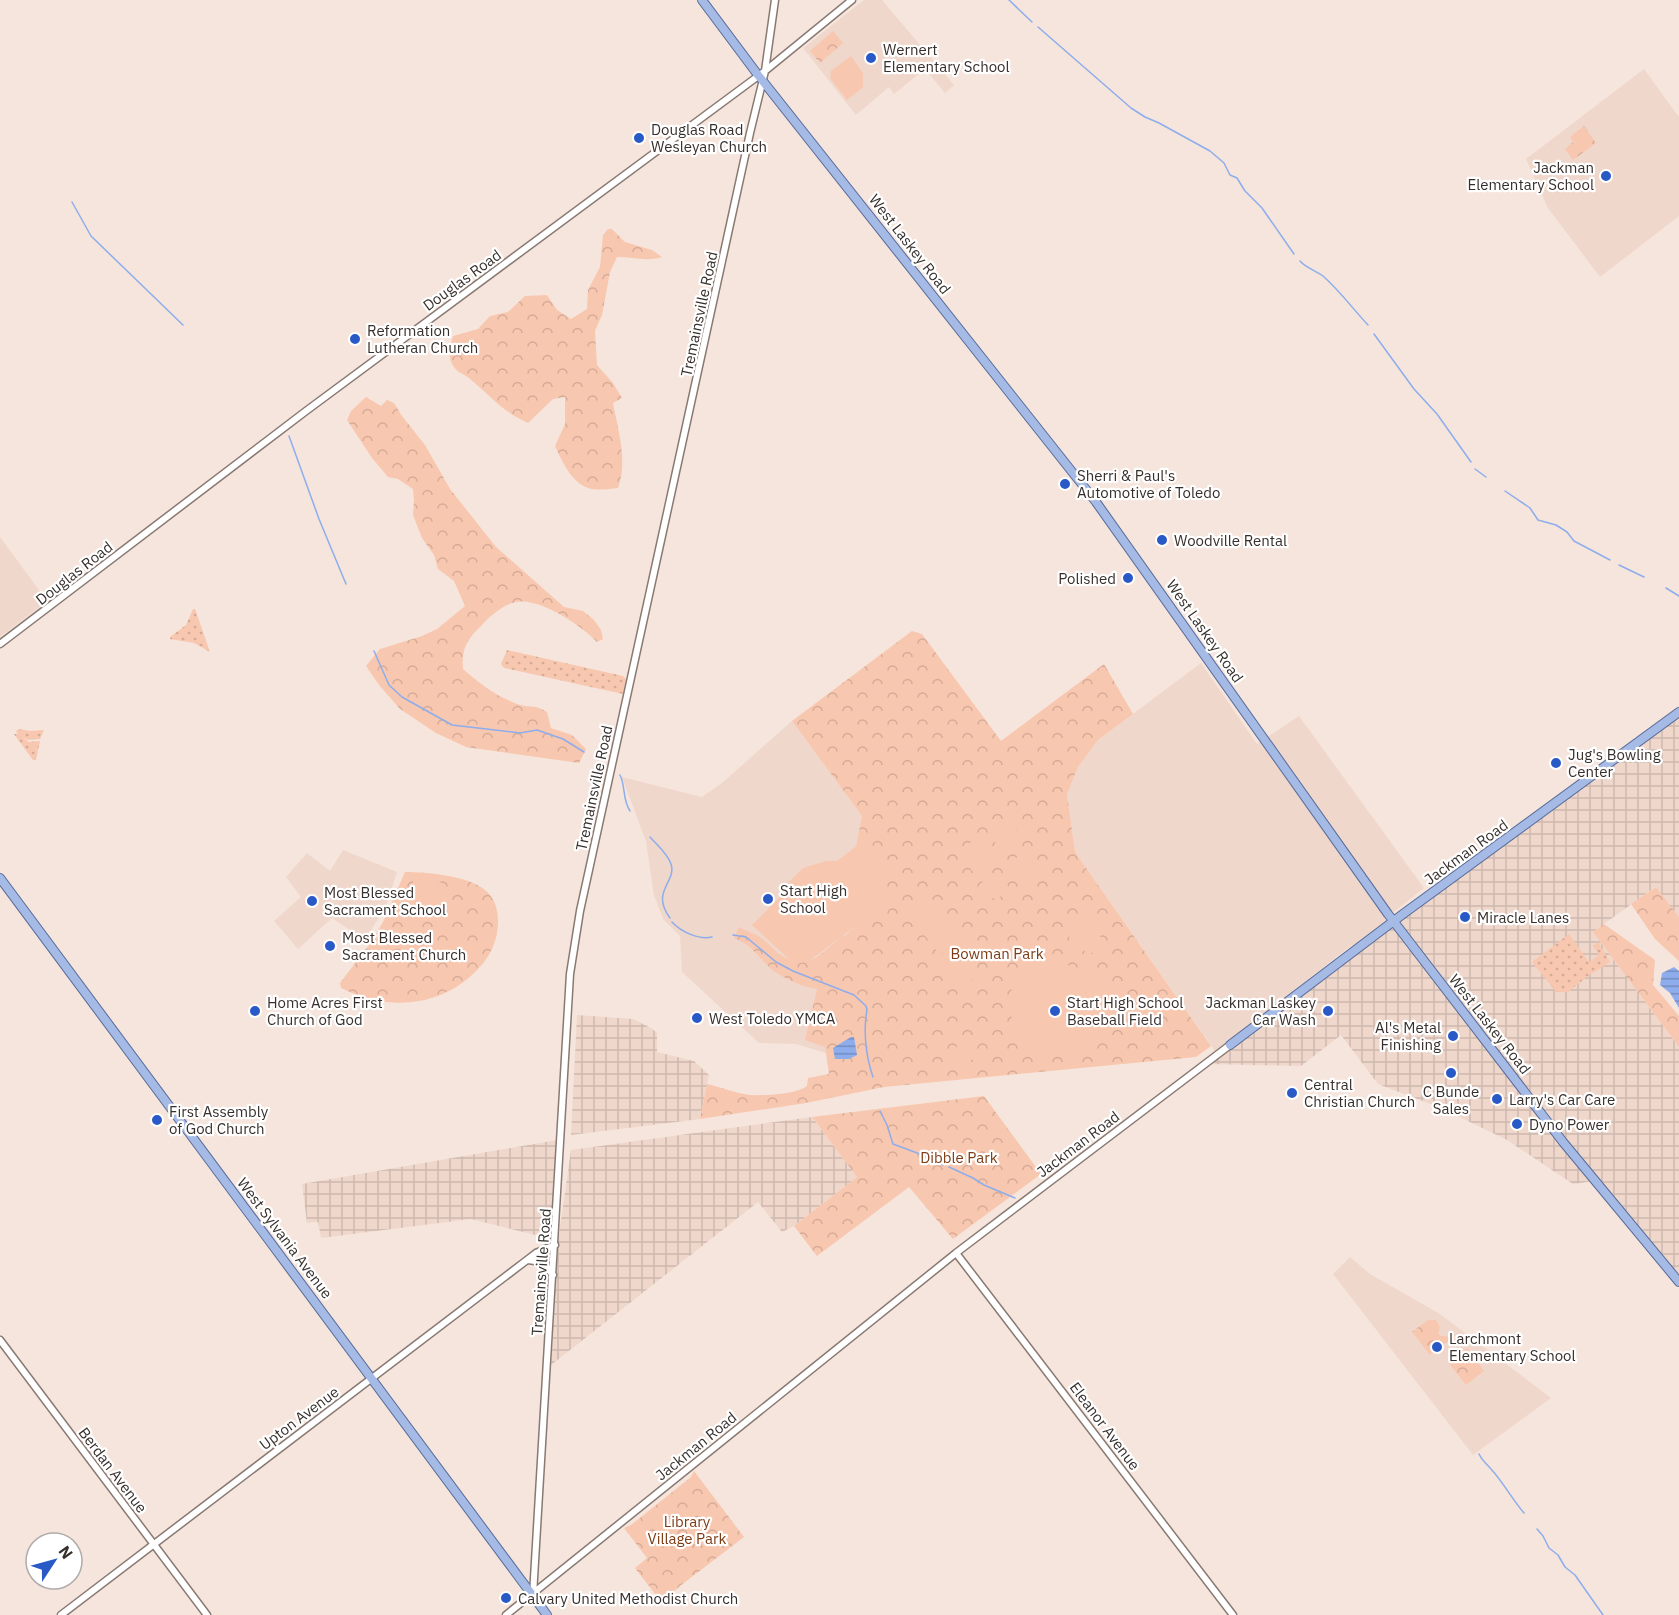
<svg xmlns="http://www.w3.org/2000/svg" width="1679" height="1615" font-family="'IBM Plex Sans',sans-serif">
<style>
.built{fill:#f0d7cb}
.industrial{fill:url(#industrial-grid)}
.grass{fill:url(#grass-dots)}
.forest{fill:url(#forest-crowns)}
.garden{fill:#f8c7af}
.water{fill:url(#water-rules)}
.lines{fill:none;stroke-linecap:round;stroke-linejoin:round}
.stream{stroke:#8dadec;stroke-width:1.5}
.minor-casing{stroke:#887972;stroke-width:9}
.major-casing{stroke:#576b99;stroke-width:10}
.minor{stroke:#fff;stroke-width:6}
.major{stroke:#a5bae5;stroke-width:8}
.poi-dot{fill:#2859c7;stroke:#fff;stroke-width:2}
.labels{text-anchor:middle;dominant-baseline:central;stroke-width:4.5;stroke-linejoin:round;paint-order:stroke}
.poi-label{font-size:15px;fill:#362f2c;stroke:#fff;text-anchor:start}
.street-label{font-size:15px;fill:#362f2c;stroke:#fff}
.park-label{font-size:15px;fill:#7c3b14;stroke:#fff}
</style>
<defs>
<pattern id="industrial-grid" width="8" height="8" patternUnits="userSpaceOnUse" patternTransform="scale(1.5)"><rect width="8" height="8" fill="#f0d7cb"/><path d="M0 4h8M4 0v8" fill="none" stroke="#ceb9ae"/></pattern>
<pattern id="grass-dots" width="8" height="8" patternUnits="userSpaceOnUse" patternTransform="scale(1.5)"><rect width="8" height="8" fill="#f8c7af"/><path d="M2 2h.1M6 6h.1" fill="none" stroke="#d5ab97" stroke-width="1.8" stroke-linecap="round"/></pattern>
<pattern id="forest-crowns" width="20" height="18" patternUnits="userSpaceOnUse" patternTransform="scale(1.5)"><rect width="20" height="18" fill="#f8c7af"/><path d="M2 6a3 3 0 1 1 6 0M12 15a3 3 0 1 1 6 0" fill="none" stroke="#d5ab97"/></pattern>
<pattern id="water-rules" width="6" height="5" patternUnits="userSpaceOnUse" patternTransform="scale(1.5)"><rect width="6" height="5" fill="#8dadec"/><path d="M0 2.5h6" fill="none" stroke="#748dbf"/></pattern>
</defs>
<rect width="100%" height="100%" fill="#f6e5dc"/>
<path class="built" d="M864,0H882L954,85L945,93L925,69L894,94L889,87L856,115L803,48Z
M1644,69L1679,117V216L1600,277L1548,208L1526,159Z
M0,537L47,601L0,637Z
M1201,663L1257,744L1299,716L1424,888L1385,919L1425,971L1391,998L1352,945L1215,1051L1075,852L1067,794L1078,767L1098,740Z
M792,721L862,816L856,846L884,883L881,1070L796,1044L759,1043L682,972L680,936L663,919L654,895L646,841L622,777L702,797L722,783Z
M343,850L397,872L386,906L365,940L332,918L298,949L274,921L301,897L286,877L307,853L330,871Z
M1350,1257L1370,1274L1440,1314L1551,1398L1473,1455L1333,1274Z"/>
<path class="industrial" d="M1679,712V917L1655,887L1593,932L1679,1047V1282L1595,1181L1573,1184L1507,1140L1441,1108L1378,1084L1341,1035L1301,1066L1205,1064Z
M577,1015L633,1019L651,1028L657,1033V1052L694,1061L709,1075L700,1119L571,1135Z
M812,1117L857,1177L794,1226L782,1232L758,1202L551,1365L558,1241L571,1150Z
M557,1140L551,1239L471,1219L321,1238L318,1222L307,1223L302,1184Z"/>
<path class="grass" d="M193,609H195L210,652L194,643L170,639V637L186,625Z
M507,650L623,676L626,679L623,694L504,668L501,664Z
M18,729L30,731L44,730L40,739L28,740L21,736L29,742L40,741L36,760H33L14,734H18L16,732Z
M1569,934L1589,962L1599,955L1593,946L1598,942L1610,962L1588,976L1568,992H1556L1532,962Z"/>
<path class="forest" d="M833,31L843,43L820,63L810,51Z
M1584,126L1596,143L1573,160L1565,149L1573,142L1570,137Z
M608,229H612L625,242L652,250L662,257C647,262 633,257 617,257L610,272L602,315L595,331L597,365L613,383L622,398L613,403C618,430 628,461 618,488C609,489 597,491 588,488C571,482 562,461 555,446L565,424V397L553,399L528,423C501,411 491,396 469,378C465,375 457,372 454,367C447,358 450,347 453,336L478,329L490,316L508,312L525,296L547,295L557,310L571,319L587,309L588,290L600,267L603,235Z
M366,397L381,406L387,400L394,403L402,416L425,445L450,489L496,547L564,607L583,611L594,620L601,630L603,639L597,642C581,625 536,594 512,603C501,607 489,617 482,625C467,639 461,649 463,669C480,684 499,698 520,705C532,708 534,704 547,712L551,728L572,735L586,749L579,763L466,747L436,733L400,709L379,685L366,666L380,649L422,636L437,629L465,606L454,581L438,569L434,555L422,538L413,515L414,500L413,489L398,479L388,477L372,458L347,420L351,411Z
M912,631L922,634L1001,741L1104,664L1133,714L1098,740L1078,767L1067,794L1075,852L1211,1046L1196,1057L884,1087L806,1103L700,1119L707,1084C720,1087 738,1094 750,1095C764,1096 797,1094 807,1086L808,1078L829,1074L825,1047L805,1040L817,989C800,986 778,977 766,964C755,953 750,944 734,938L739,927C746,931 754,933 760,937C767,941 772,948 778,953C809,974 819,954 844,935L845,936L879,903L884,883L856,846L862,816L792,721Z
M405,872C426,872 469,876 485,890C495,898 498,910 498,922C498,941 489,959 476,971C440,1008 386,1011 341,988L340,983L369,945L383,922Z
M1656,887L1679,917V961L1655,939L1631,904Z
M1604,924L1655,960L1653,985L1679,1016V1047L1593,932Z
M984,1096L1041,1174L953,1239L909,1187L817,1256L794,1226L857,1177L812,1117Z
M1428,1320H1436L1440,1327L1438,1334L1441,1336H1447L1450,1340L1430,1355L1412,1332Z
M1467,1348L1484,1371L1466,1385L1448,1362Z
M694,1471L744,1537L680,1586L662,1603L635,1568L647,1558L624,1528L631,1525L691,1477Z"/>
<path class="garden" d="M851,56L863,73V87L847,100L830,78L831,71Z
M1008,823C1027,832 1016,842 1004,851L1000,850L989,832L997,824Z
M867,838L888,865L885,904L809,961L801,963L791,961L752,925L779,898L787,884L803,868L826,861H837Z
M978,841L981,842L989,858V862L972,871L965,862L964,852L971,842Z
M1024,851L1037,858L1039,865L1033,878L1025,883L1020,880L1010,865V863Z
M995,873H1000L1009,888L1003,896L990,899L984,893L982,881Z
M416,879L443,883L441,895L428,907H413V881Z
M930,896L962,937L940,955L908,914Z
M1083,918L1092,919L1101,923L1100,949L1095,954L1068,946L1071,927Z
M1050,960L1095,973L1098,972L1110,977L1115,988L1112,996L1108,997C1105,1006 1098,1036 1093,1041C1091,1044 1085,1046 1081,1048C1042,1073 997,1027 1013,986C1017,976 1026,968 1034,961Z
M947,961H962L972,967L974,976C968,992 956,993 944,982L943,966Z
M963,1044L972,1047L974,1056L970,1062L956,1064L954,1062C953,1052 953,1046 963,1044Z"/>
<path class="water" d="M1674,967L1679,971V1008L1670,993L1660,985L1662,973Z
M851,1037H854L857,1055L849,1059H835L833,1048Z"/>
<g class="lines">
<path class="stream" d="M1009,0L1032,22
M1038,27L1131,108L1145,117L1159,123L1210,151L1224,163L1230,175L1237,178L1245,191L1262,208L1294,254
M72,202L91,236L183,325
M1300,261C1306,268 1315,270 1323,276C1340,291 1353,309 1368,325
M1374,334L1414,389L1437,414L1471,462
M289,436L319,519L346,584
M1475,469L1486,477
M1505,491L1530,508L1538,520L1556,525L1567,532L1574,541L1610,560
M1619,565L1644,577
M1666,588L1679,596
M374,651L389,685L402,697L452,725L520,733L537,730L563,739L584,752
M620,775C626,787 622,799 630,811
M650,837C657,845 668,854 671,864C677,882 650,891 670,918
M672,922C681,932 699,940 712,937
M733,935L746,937L776,962L793,971L854,995L866,1006L867,1010C863,1031 866,1057 873,1077
M880,1111L887,1125L893,1144L928,1157L943,1165
M949,1167L973,1178L984,1185L1015,1198
M1479,1454C1482,1461 1486,1463 1491,1469C1503,1482 1512,1499 1524,1513
M1537,1529L1543,1536L1549,1548L1558,1555L1565,1567L1575,1575L1603,1615"/>
<defs>
<path id="minor" d="M0,644L306,411L765,71L852,0
M956,1253L1233,1615
M528,1260L542,1262L553,1275
M0,1340L207,1615
M533,1595L570,974L580,911L750,133L765,71L775,0
M61,1615L527,1260L536,1253L555,1245
M506,1615L956,1253L1230,1045"/>
<path id="major" d="M702,0L758,75L1096,502L1388,914L1563,1142L1679,1282
M0,878L547,1615
M1230,1045L1403,914L1679,712"/>
</defs>
<use href="#minor" class="minor-casing"/>
<use href="#major" class="major-casing"/>
<use href="#minor" class="minor"/>
<use href="#major" class="major"/>
</g>
<g class="poi-dot">
<circle cx="871" cy="58" r="6"/>
<circle cx="639" cy="138" r="6"/>
<circle cx="1606" cy="176" r="6"/>
<circle cx="355" cy="339" r="6"/>
<circle cx="1065" cy="484" r="6"/>
<circle cx="1162" cy="540" r="6"/>
<circle cx="1128" cy="578" r="6"/>
<circle cx="1556" cy="763" r="6"/>
<circle cx="768" cy="899" r="6"/>
<circle cx="312" cy="901" r="6"/>
<circle cx="1465" cy="917" r="6"/>
<circle cx="330" cy="946" r="6"/>
<circle cx="255" cy="1011" r="6"/>
<circle cx="1055" cy="1011" r="6"/>
<circle cx="1328" cy="1011" r="6"/>
<circle cx="697" cy="1018" r="6"/>
<circle cx="1453" cy="1036" r="6"/>
<circle cx="1451" cy="1073" r="6"/>
<circle cx="1292" cy="1093" r="6"/>
<circle cx="1497" cy="1099" r="6"/>
<circle cx="157" cy="1120" r="6"/>
<circle cx="1517" cy="1124" r="6"/>
<circle cx="1437" cy="1347" r="6"/>
<circle cx="506" cy="1598" r="6"/>
</g>
<g class="labels">
<g class="poi-label">
<text x="883" y="49">Wernert<tspan x="883" dy="17">Elementary School</tspan></text>
<text x="651" y="129">Douglas Road<tspan x="651" dy="17">Wesleyan Church</tspan></text>
<text x="1594" y="167" text-anchor="end">Jackman<tspan x="1594" dy="17">Elementary School</tspan></text>
<text x="367" y="330">Reformation<tspan x="367" dy="17">Lutheran Church</tspan></text>
<text x="1077" y="475">Sherri &amp; Paul's<tspan x="1077" dy="17">Automotive of Toledo</tspan></text>
<text x="1174" y="540">Woodville Rental</text>
<text x="1116" y="578" text-anchor="end">Polished</text>
<text x="1568" y="754">Jug's Bowling<tspan x="1568" dy="17">Center</tspan></text>
<text x="780" y="890">Start High<tspan x="780" dy="17">School</tspan></text>
<text x="324" y="892">Most Blessed<tspan x="324" dy="17">Sacrament School</tspan></text>
<text x="1477" y="917">Miracle Lanes</text>
<text x="342" y="937">Most Blessed<tspan x="342" dy="17">Sacrament Church</tspan></text>
<text x="267" y="1002">Home Acres First<tspan x="267" dy="17">Church of God</tspan></text>
<text x="1067" y="1002">Start High School<tspan x="1067" dy="17">Baseball Field</tspan></text>
<text x="1316" y="1002" text-anchor="end">Jackman Laskey<tspan x="1316" dy="17">Car Wash</tspan></text>
<text x="709" y="1018">West Toledo YMCA</text>
<text x="1441" y="1027" text-anchor="end">Al's Metal<tspan x="1441" dy="17">Finishing</tspan></text>
<text x="1304" y="1084">Central<tspan x="1304" dy="17">Christian Church</tspan></text>
<text x="1451" y="1091" text-anchor="middle">C Bunde<tspan x="1451" dy="17">Sales</tspan></text>
<text x="1509" y="1099">Larry's Car Care</text>
<text x="169" y="1111">First Assembly<tspan x="169" dy="17">of God Church</tspan></text>
<text x="1529" y="1124">Dyno Power</text>
<text x="1449" y="1338">Larchmont<tspan x="1449" dy="17">Elementary School</tspan></text>
<text x="518" y="1598">Calvary United Methodist Church</text>
</g>
<g class="street-label">
<text transform="translate(910 244) rotate(52)">West Laskey Road</text>
<text transform="translate(462 280) rotate(-36)">Douglas Road</text>
<text transform="translate(699 314) rotate(-78)">Tremainsville Road</text>
<text transform="translate(74 573) rotate(-38)">Douglas Road</text>
<text transform="translate(1205 631) rotate(55)">West Laskey Road</text>
<text transform="translate(594 788) rotate(-78)">Tremainsville Road</text>
<text transform="translate(1466 852) rotate(-36)">Jackman Road</text>
<text transform="translate(1490 1024) rotate(52)">West Laskey Road</text>
<text transform="translate(1078 1144) rotate(-37)">Jackman Road</text>
<text transform="translate(285 1238) rotate(53)">West Sylvania Avenue</text>
<text transform="translate(541 1272) rotate(-86)">Tremainsville Road</text>
<text transform="translate(299 1418) rotate(-37)">Upton Avenue</text>
<text transform="translate(1105 1426) rotate(53)">Eleanor Avenue</text>
<text transform="translate(696 1446) rotate(-39)">Jackman Road</text>
<text transform="translate(113 1470) rotate(53)">Berdan Avenue</text>
</g>
<g class="park-label">
<text x="997" y="953">Bowman Park</text>
<text x="959" y="1157">Dibble Park</text>
<text x="687" y="1521">Library<tspan x="687" dy="17">Village Park</tspan></text>
</g>
</g>
<g transform="translate(54 1561) rotate(54)"><circle r="28" fill="#ffffff" stroke="#afacab" stroke-width="1.5"/>
<path d="M0-4.5L10 22L0 15L-10 22Z" fill="#2859c7"/>
<text y="-9" font-size="16" font-weight="bold" text-anchor="middle" fill="#362f2c">N</text>
</g>
</svg>
